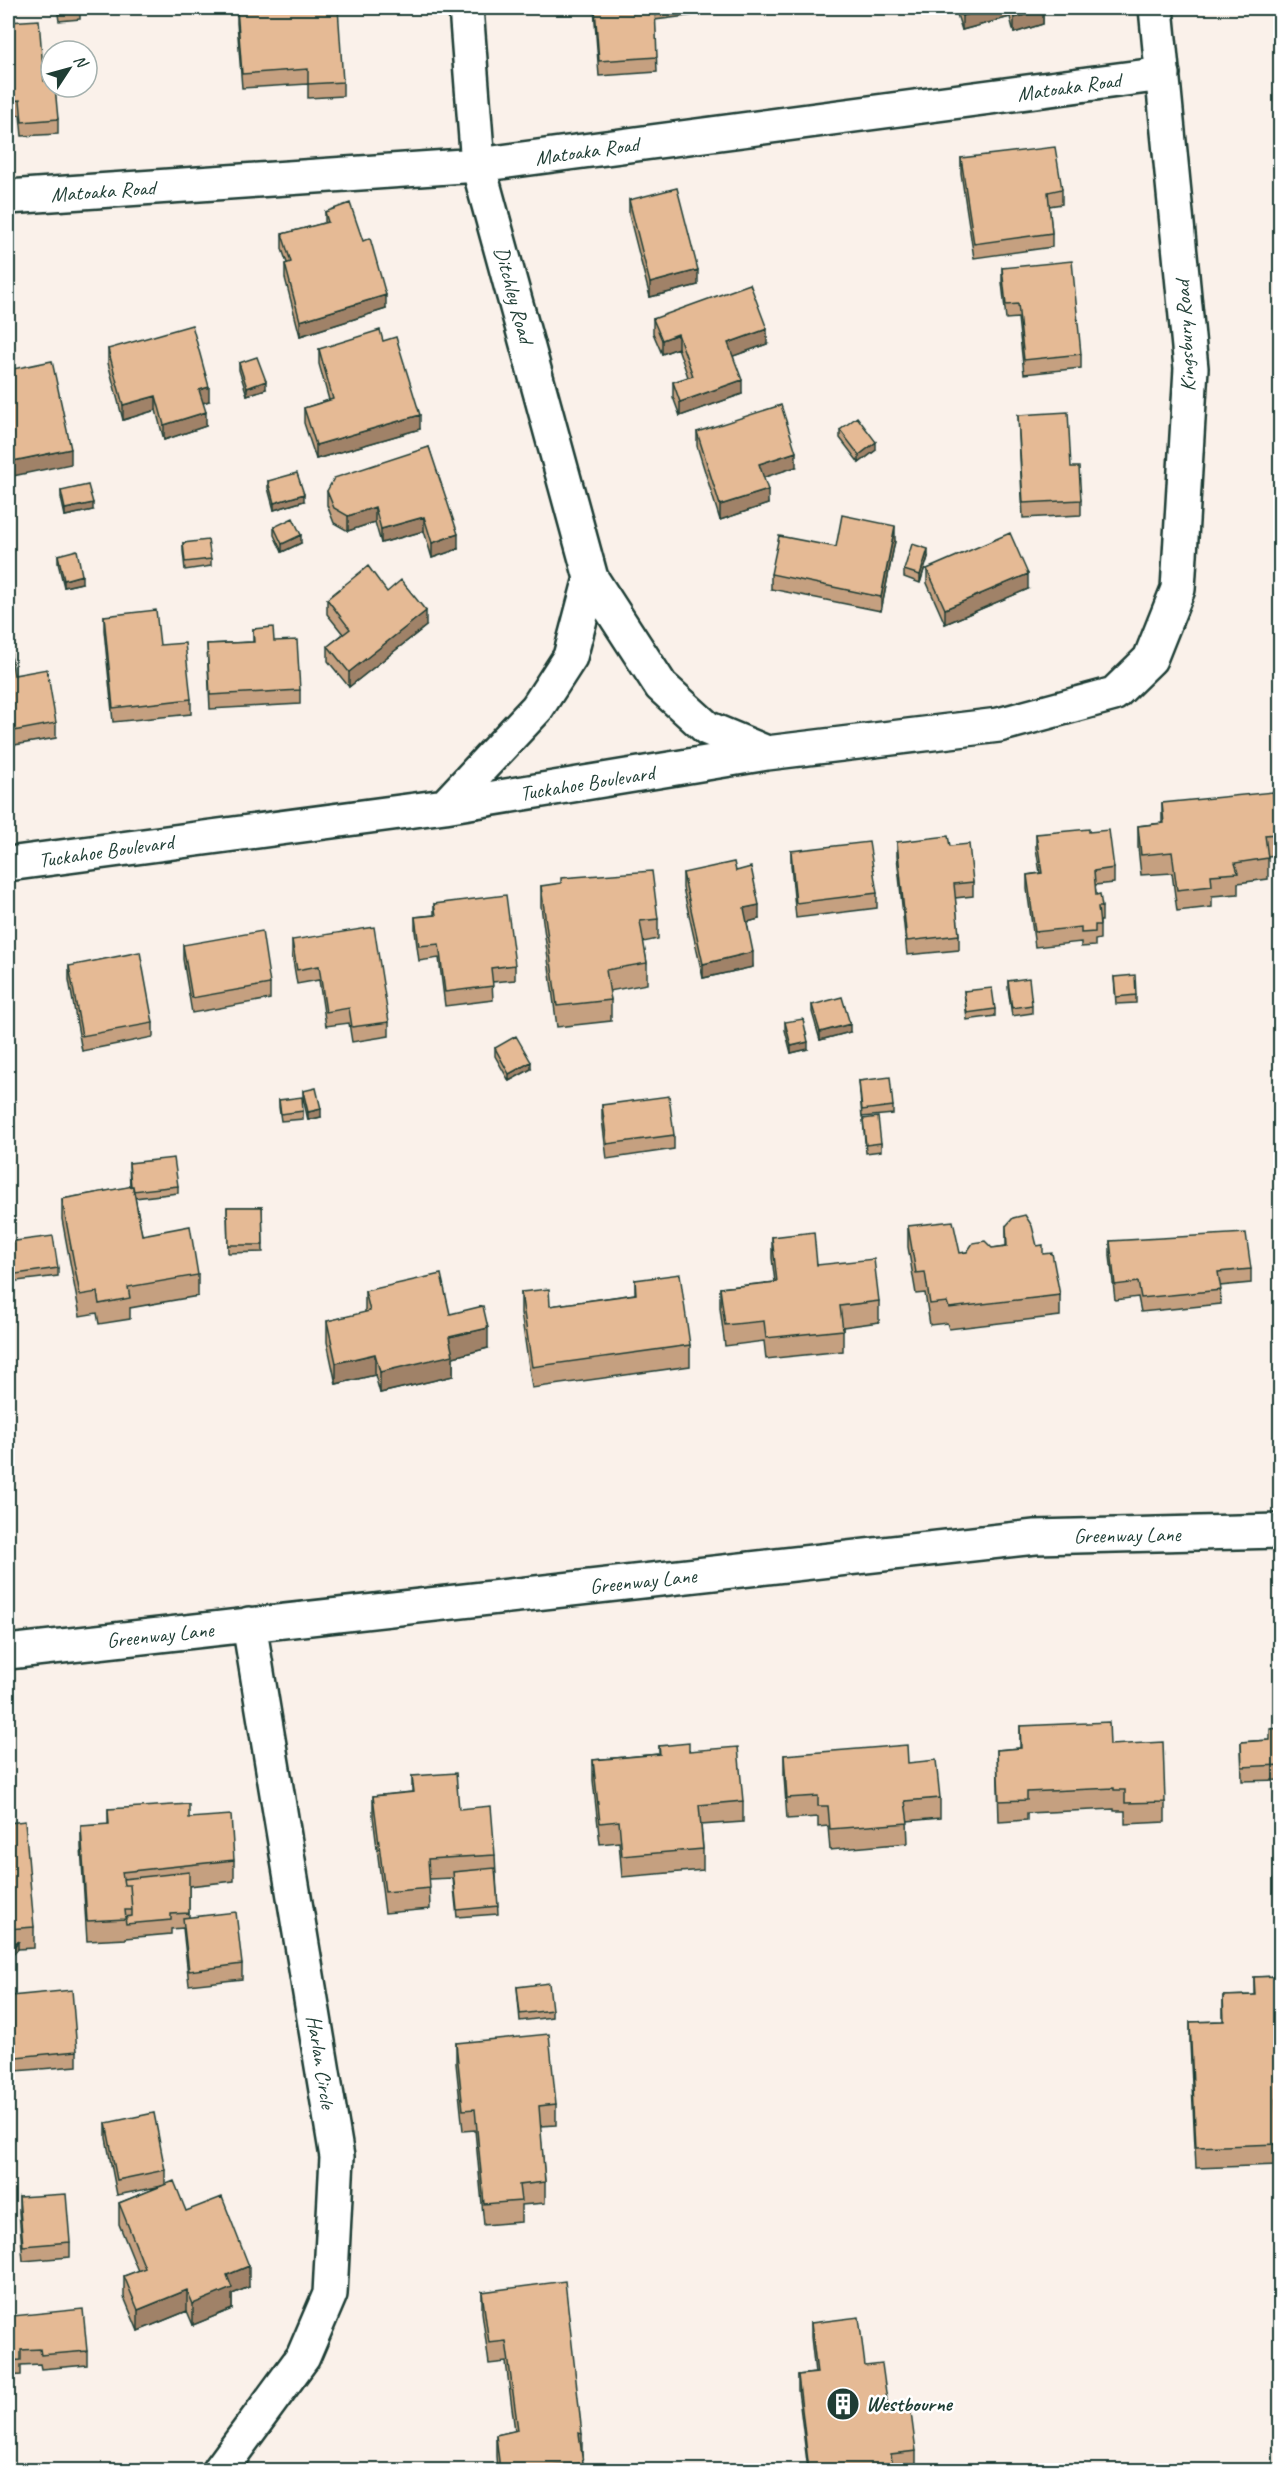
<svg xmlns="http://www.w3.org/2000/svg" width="1288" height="2478" font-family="Caveat,sans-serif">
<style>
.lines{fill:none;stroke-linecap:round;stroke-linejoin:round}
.minor-casing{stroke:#1f3d34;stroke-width:38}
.minor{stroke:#fff;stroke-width:33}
.wall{fill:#c5a080;stroke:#1f3d34;stroke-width:1.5}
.shaded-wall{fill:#a08268;stroke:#1f3d34;stroke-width:1.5}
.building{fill:#e5ba95;stroke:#1f3d34;stroke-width:1.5}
.labels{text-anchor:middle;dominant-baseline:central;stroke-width:5;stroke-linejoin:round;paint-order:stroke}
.street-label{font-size:21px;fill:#1f3d34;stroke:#fff}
.poi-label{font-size:21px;font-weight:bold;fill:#1f3d34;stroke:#fff;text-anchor:start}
</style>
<rect width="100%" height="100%" fill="#faf1ea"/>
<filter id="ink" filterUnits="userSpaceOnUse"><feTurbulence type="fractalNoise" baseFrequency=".0167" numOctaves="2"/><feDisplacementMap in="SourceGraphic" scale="12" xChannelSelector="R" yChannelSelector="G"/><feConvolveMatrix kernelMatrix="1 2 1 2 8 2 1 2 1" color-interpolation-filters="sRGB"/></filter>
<g filter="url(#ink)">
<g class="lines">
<defs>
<path id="minor" d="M466,8L478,165L591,578L661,686L707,728L767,753
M8,197L478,165L1163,74
M445,806L537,708L570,657L591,578
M8,864L445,806L767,753L999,725L1114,694L1150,659L1178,589L1191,368L1156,8
M8,1652L1035,1537L1280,1531
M220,2470L303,2357L330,2294L337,2157L249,1624"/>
</defs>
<use href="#minor" class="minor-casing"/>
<use href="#minor" class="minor"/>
</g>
<path class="wall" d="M57,8H80V19L59,21Z
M237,8L343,82V96L308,98V84L242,88L237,23Z
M594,8H694V15L655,20L657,72L599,76Z
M955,8H1043V24L1014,33L1010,17L962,30Z
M8,22L44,81L58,119V134L22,136L20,115L8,116Z
M961,158L1062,189V204L1049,206L1052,233V247L974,258L961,173Z
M629,200L698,285L650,297L629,215Z
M325,212L386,309L300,336L285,278V264L287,263L282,249V234L325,223Z
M1002,268L1081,354V368L1024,374L1018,318L1006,319L1002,282Z
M653,319L767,344L733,356L742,394L680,416L673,397V382L688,377L678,348L662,354L653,333Z
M383,341L420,429L316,459L304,423V408L329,400L319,364V349Z
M108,349L209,401L203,403L206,426L164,440L156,410L123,420L108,363Z
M239,363L266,389L247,395L239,370Z
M1018,415L1071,467L1081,500V515L1023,518Z
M840,430L876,450L859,463L840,438Z
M697,432L796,467L763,477L768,504L720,520L697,446Z
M429,447L458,549L432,558L424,531L381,543L375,522L348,531L334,523L327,505V491Z
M268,481L304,501L274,510L268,488Z
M61,491L93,510L65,516L61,498Z
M274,527L301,543L282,552L274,535Z
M895,541L881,611L771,589V574L836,547Z
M183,543L211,559V566L185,570L183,551Z
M58,555L82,583L64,587L58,563Z
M928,557L920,583L904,577V570Z
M927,569L1028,589L945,624L927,583Z
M327,599L426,626L349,687L328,661V646L343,634L327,614Z
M104,616L160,645L191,699V714L113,722L104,630Z
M253,629L274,641L300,690V704L210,709L207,644L253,642Z
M8,635L14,675L56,723V738L8,746Z
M1162,803L1276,834V855L1268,856V879L1238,883V894L1212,896V907L1177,911L1172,873L1141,875L1138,847V826L1162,823Z
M1089,832L1114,868V883L1095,885L1096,895L1102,907V921H1100V939L1095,940V946L1081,947V942L1035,947L1027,889V875L1040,873L1036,848V834Z
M897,842L950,846L973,882V896L955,898L959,935V950L907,955L897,856Z
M791,851L877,893V908L796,918L791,865Z
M736,871L759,919L747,922L753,967L703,978L683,888V873Z
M541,886L658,919V939L643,942L647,963V984L609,991L611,1000V1021L557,1027L541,906Z
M434,904L515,965V980L492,982L493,1000L445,1006L439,958L419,961L415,931V917L434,915Z
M292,940L389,1022V1036L352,1042L349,1023L326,1026L319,980L297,984L292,954Z
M183,945L270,984V999L192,1013L183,959Z
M69,966L153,1023V1037L82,1051L69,980Z
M1114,977L1136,995V1003L1116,1004Z
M1008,981L1032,1005V1013L1012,1016L1008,988Z
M964,991L995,1009V1016L967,1020Z
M812,1005L850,1032L820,1040L812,1012Z
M785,1022L808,1049L791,1053L785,1030Z
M495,1048L531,1069L509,1081L495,1056Z
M859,1081L893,1106V1114L862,1117Z
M303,1091L321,1117L308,1120L303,1098Z
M279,1100L303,1111V1119L281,1121L279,1107Z
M602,1105L674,1135V1149L607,1159L602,1119Z
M863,1119L881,1143V1151L866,1153Z
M129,1163L178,1186V1193L135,1198L142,1235L198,1275V1296L130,1308V1319L99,1324L97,1313L80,1316L62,1219V1199L130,1187Z
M227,1207H262L263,1252L228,1253Z
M908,1226L960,1253L1006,1246V1226L1037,1246L1043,1254L1060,1295V1316L949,1329L947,1323L930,1325L925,1293L916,1294L908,1247Z
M772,1237L817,1265L879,1301V1322L843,1327V1351L766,1359L764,1341L725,1346L720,1308V1288L775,1282L772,1258Z
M1110,1241L1251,1269V1283L1220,1286L1221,1304L1141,1312L1138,1297L1115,1300L1110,1256Z
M8,1242L58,1268V1276L9,1282L8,1270Z
M635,1280L690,1345V1366L532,1388L521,1313V1292L550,1306L635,1294Z
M365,1291L450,1314L488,1348L453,1357V1376L380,1393L375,1375L336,1384L327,1342V1321L365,1313Z
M1020,1726L1110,1745L1165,1802V1822L1125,1824V1811H1114V1809L1027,1813V1820L999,1822L997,1750L1020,1748Z
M1281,1728V1780L1242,1781L1241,1742L1270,1740Z
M659,1746L689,1751L743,1801V1822L701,1825L703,1849V1870L622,1877L619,1842L600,1844L593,1780V1760L659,1754Z
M784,1755L908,1763L940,1798V1818L907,1821L908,1843L830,1850L828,1826L818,1827V1817L787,1819L784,1776Z
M412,1776L459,1809L495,1855L498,1914L457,1917L453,1878L429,1879L430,1909L385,1913L373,1816V1796L412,1792Z
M108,1809L189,1818L234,1860V1881L189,1886V1918L242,1964V1979L189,1985L183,1928L171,1929V1934L126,1938V1939L87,1941L81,1847V1826L108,1825Z
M8,1823L34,1927V1948L18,1949L8,1960Z
M1281,1976V2120H1277L1278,2165L1196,2168L1190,2043V2022L1223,2021V1996L1254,1995V1977Z
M517,1987L552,2010V2017L520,2021Z
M11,1996L77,2051V2066L16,2071L11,2010Z
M456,2043L556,2104V2125L540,2126L545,2182V2203L521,2205V2222L484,2225L475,2130L463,2131L456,2063Z
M106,2123L165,2170V2184L186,2211L249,2287L232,2294V2309L193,2325L187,2311L138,2331L124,2297V2276L138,2271L119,2224V2203L162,2186L117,2195L106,2138Z
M19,2197L70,2242V2257L23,2261L19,2212Z
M482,2292L582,2434V2452L583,2470H497L496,2456V2435L515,2431L506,2362L489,2364L482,2312Z
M8,2307L13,2316L87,2351V2365L41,2369L40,2364L21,2365V2375L8,2376Z
M811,2323L865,2366L888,2407L916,2451V2466L893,2469V2470H808L798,2390V2375L815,2373L811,2337Z"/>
<path class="shaded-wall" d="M991,8H1010V17L962,30V16Z
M1043,10V24L1014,33V18Z
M698,270V285L650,297V283Z
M386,295V309L300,336V321Z
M767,329V344L728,358V343Z
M678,334V348L662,354V340Z
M742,380V394L680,416V402Z
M266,381V389L247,395V388Z
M209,387V401L199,404V390Z
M156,396V410L123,420V405Z
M206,412V426L164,440V425Z
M420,415V429L316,459V445Z
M876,442V450L859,463V455Z
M71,449V464L8,477V462Z
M796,452V467L759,479V464Z
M768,490V504L720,520V505Z
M304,494V501L274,510V503Z
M93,503V510L65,516V509Z
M375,507V522L348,531V516Z
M424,517V531L381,543V529Z
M895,526V541L881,611V597Z
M458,534V549L432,558V543Z
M301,535V543L282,552V544Z
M928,549V557L920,583V575Z
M1028,574V589L945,624V609Z
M82,575V583L64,587V580Z
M426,611V626L349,687V672Z
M759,905V919L744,923V908Z
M753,952V967L703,978V964Z
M850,1024V1032L820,1040V1032Z
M808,1042V1049L791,1053V1046Z
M531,1062V1069L509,1081V1074Z
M321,1109V1117L308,1120V1112Z
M488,1328V1348L453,1357V1376L380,1393V1372L449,1337Z
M375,1354V1375L336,1384V1363Z
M18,1942V1949L8,1960V1952Z
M249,2266V2287L232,2294V2309L193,2325V2304L227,2275Z
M187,2290V2311L138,2331V2310Z"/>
<path class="building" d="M58,8H80V12L59,14Z
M237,8H338L343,82L308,84V69L242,74Z
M595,8H655L657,57L599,61Z
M960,8H991L962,16Z
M1011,8H1043V10L1014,18Z
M39,20L44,81L51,80V87H55L58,119L22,122L20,100L8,101V22Z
M1055,147L1062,189L1048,192L1052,233L974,244L961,158Z
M677,188L698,270L650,283L629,200Z
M350,203L363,241L370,238L386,295L300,321L285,264L291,262L282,234L328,222L325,212Z
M1072,261L1081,354L1024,360L1018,304L1006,305L1002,268Z
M750,284L767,329L728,343L742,380L680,402L673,382L693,376L678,334L662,340L653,319Z
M192,325L209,387L199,390L206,412L164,425L156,396L123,405L108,349Z
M380,330L383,341L396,337L420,415L316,445L304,408L333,399L319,349Z
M257,357L266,381L247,388L239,363Z
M52,361L71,449L8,462V370Z
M781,405L796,452L759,464L768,490L720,505L697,432Z
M1068,412L1071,467H1079L1081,500L1023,503L1018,415Z
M857,417L876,442L859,455L840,430Z
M429,447L458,534L432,543L424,517L381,529L375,507L348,516L334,508L327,491L334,478Z
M297,473L304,494L274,503L268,481Z
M88,485L93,503L65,509L61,491Z
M842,515L895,526L881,597L771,574L779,536L836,547Z
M293,518L301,535L282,544L274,527Z
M1010,533L1028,574L945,609L927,569Z
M208,540L211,559L185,562L183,543Z
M912,544L928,549L920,575L904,570Z
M77,550L82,575L64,580L58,555Z
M368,566L387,592L401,580L426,611L349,672L328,646L350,629L327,599Z
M156,610L160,645L185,643L191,699L113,708L104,616Z
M273,627L274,641L297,640L300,690L210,695L207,644L254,642L253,629Z
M8,635L14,675L47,669L56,723L8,732Z
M1273,792L1276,834L1265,835L1268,858L1235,863L1238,873L1211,875L1212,886L1177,890L1172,852L1141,855L1138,826L1164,823L1162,803Z
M1089,829V832L1109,830L1114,868L1094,871L1096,895L1100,894L1102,907H1098L1100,925H1095V932L1081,933V927L1035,932L1027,875L1042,873L1036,834Z
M948,836L950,846L969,844L973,882L954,884L959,935L907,941L897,842Z
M869,842L877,893L796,903L791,851Z
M734,862L736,871L751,867L759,905L744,908L753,952L703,964L683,873Z
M652,871L658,919L640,921L647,963L606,970L611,1000L557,1006L541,886L561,883V878Z
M506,895L515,965L491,968L493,986L445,992L439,944L419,946L415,917L436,915L434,904Z
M374,927L389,1022L352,1027L349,1008L326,1012L319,966L297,970L292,940Z
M262,931L270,984L192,998L183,945Z
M140,952L153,1023L82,1036L69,966Z
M1135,975L1136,995L1116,997L1114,977Z
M1029,978L1032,1005L1012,1008L1008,981Z
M992,988L995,1009L967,1013L964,991Z
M842,997L850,1024L820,1032L812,1005Z
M803,1019L808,1042L791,1046L785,1022Z
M516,1036L531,1062L509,1074L495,1048Z
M890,1077L893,1106L862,1110L859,1081Z
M316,1088L321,1109L308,1112L303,1091Z
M669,1096L674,1135L607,1144L602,1105Z
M302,1097L303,1111L281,1114L279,1100Z
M878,1117L881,1143L866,1145L863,1119Z
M174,1158L178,1186L133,1191V1186H131L129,1163Z
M133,1186L142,1235L190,1226L198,1275L128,1287L130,1298L99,1304L97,1292L80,1295L62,1199Z
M227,1207H262L263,1245H228Z
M1025,1215L1032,1226L1037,1246L1043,1245V1254L1052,1253L1060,1295L949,1308L947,1302L930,1304L925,1272L916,1273L908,1226L953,1221L960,1253L967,1252L973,1243L985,1241L992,1248L1007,1246L1006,1226L1013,1218Z
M814,1232L817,1265L874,1259L879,1301L840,1306L843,1330L766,1338L764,1321L725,1325L720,1288L777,1282L772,1237Z
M1246,1233L1251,1269L1218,1272L1221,1290L1141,1298L1138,1282L1115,1285L1110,1241Z
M53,1236L58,1268L9,1275L8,1262V1242Z
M441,1274L450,1314L483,1306L488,1328L449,1337L453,1355L380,1372L375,1354L336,1363L327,1321L370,1311L365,1291Z
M680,1274L690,1345L532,1367L521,1292L549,1289L550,1306L636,1294L635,1280Z
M1109,1722L1110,1745L1163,1742L1165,1802L1125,1803V1790H1114V1788L1027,1792V1800L999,1801L997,1750L1021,1748L1020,1726Z
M1281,1728V1765L1242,1767L1241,1742L1270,1740V1729Z
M689,1743V1751L738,1747L743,1801L699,1805L703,1849L622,1856L619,1821L600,1823L593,1760L660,1754L659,1746Z
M907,1745L908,1763L936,1760L940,1798L905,1801L908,1823L830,1829L828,1806H818V1796L787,1798L784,1755Z
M456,1773L459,1809L491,1806L495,1855L428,1859L430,1888L385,1892L373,1796L414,1792L412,1776Z
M189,1804V1818L231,1815L234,1860L122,1872L124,1885H130L132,1910H125L126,1919L87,1921L81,1826L109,1824L108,1809Z
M25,1821L34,1927L8,1929V1823Z
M495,1868L498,1906L457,1910L453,1872Z
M189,1872V1913L171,1914V1920L126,1924L125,1917L132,1916V1910L130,1885H124L123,1879Z
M236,1912L242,1964L189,1971L183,1918Z
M18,1942L8,1952V1943Z
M1281,1976V2099H1276L1278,2144L1196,2147L1190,2022L1224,2021L1223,1996L1255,1995L1254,1977Z
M549,1983L552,2010L520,2014L517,1987Z
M72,1990L77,2051L16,2057L11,1996Z
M549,2034L556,2104L539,2106L545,2182L519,2185L521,2201L484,2204L475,2109L463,2110L456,2043Z
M154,2113L165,2170L117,2180L106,2123Z
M174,2181L186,2211L222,2197L249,2266L227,2275L232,2288L193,2304L187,2290L138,2310L124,2276L145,2268L119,2203Z
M66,2194L70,2242L23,2246L19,2197Z
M565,2281L582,2434L579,2433L583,2463L528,2470H500L496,2435L518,2430L506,2341L489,2343L482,2292Z
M8,2307H12L13,2316L83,2309L87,2351L41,2355L40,2349L21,2350V2360L8,2361Z
M859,2317L865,2366L882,2364L888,2407L910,2405L916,2451L891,2454L893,2470H809L798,2375L817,2373L811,2323Z
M1281,2463V2470H1238Z"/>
</g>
<defs>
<symbol id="building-disc" viewBox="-11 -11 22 22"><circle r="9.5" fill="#1f3d34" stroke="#fff"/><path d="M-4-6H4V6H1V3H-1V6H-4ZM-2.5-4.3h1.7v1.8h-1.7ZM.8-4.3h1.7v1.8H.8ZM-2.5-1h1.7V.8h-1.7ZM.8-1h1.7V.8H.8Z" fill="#fff"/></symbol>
</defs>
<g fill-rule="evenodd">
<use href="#building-disc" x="824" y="2385" width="38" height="38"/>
</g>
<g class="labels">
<g class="street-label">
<text transform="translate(1069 87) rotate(-8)">Matoaka Road</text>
<text transform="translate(587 151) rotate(-8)">Matoaka Road</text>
<text transform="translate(103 191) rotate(-4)">Matoaka Road</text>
<text transform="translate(514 295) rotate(75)">Ditchley Road</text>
<text transform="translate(1185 336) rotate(-93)">Kingsbury Road</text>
<text transform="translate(587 783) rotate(-9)">Tuckahoe Boulevard</text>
<text transform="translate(106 851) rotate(-8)">Tuckahoe Boulevard</text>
<text transform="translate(1127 1535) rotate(-1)">Greenway Lane</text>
<text transform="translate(643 1581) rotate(-6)">Greenway Lane</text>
<text transform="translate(160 1635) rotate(-6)">Greenway Lane</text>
<text transform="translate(321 2062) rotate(81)">Harlan Circle</text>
</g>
<g class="poi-label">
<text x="866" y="2404">Westbourne</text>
</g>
</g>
<rect width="1288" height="2478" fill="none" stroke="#fff" stroke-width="30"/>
<rect x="15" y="15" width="1258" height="2448" fill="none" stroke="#1f3d34" stroke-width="2" filter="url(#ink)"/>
<g transform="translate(69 69) rotate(54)"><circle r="28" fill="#ffffff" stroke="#a5b1ae" stroke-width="1.5"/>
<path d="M0-4.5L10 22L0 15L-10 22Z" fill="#1f3d34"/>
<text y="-9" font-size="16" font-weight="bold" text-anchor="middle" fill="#1f3d34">N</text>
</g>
</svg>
